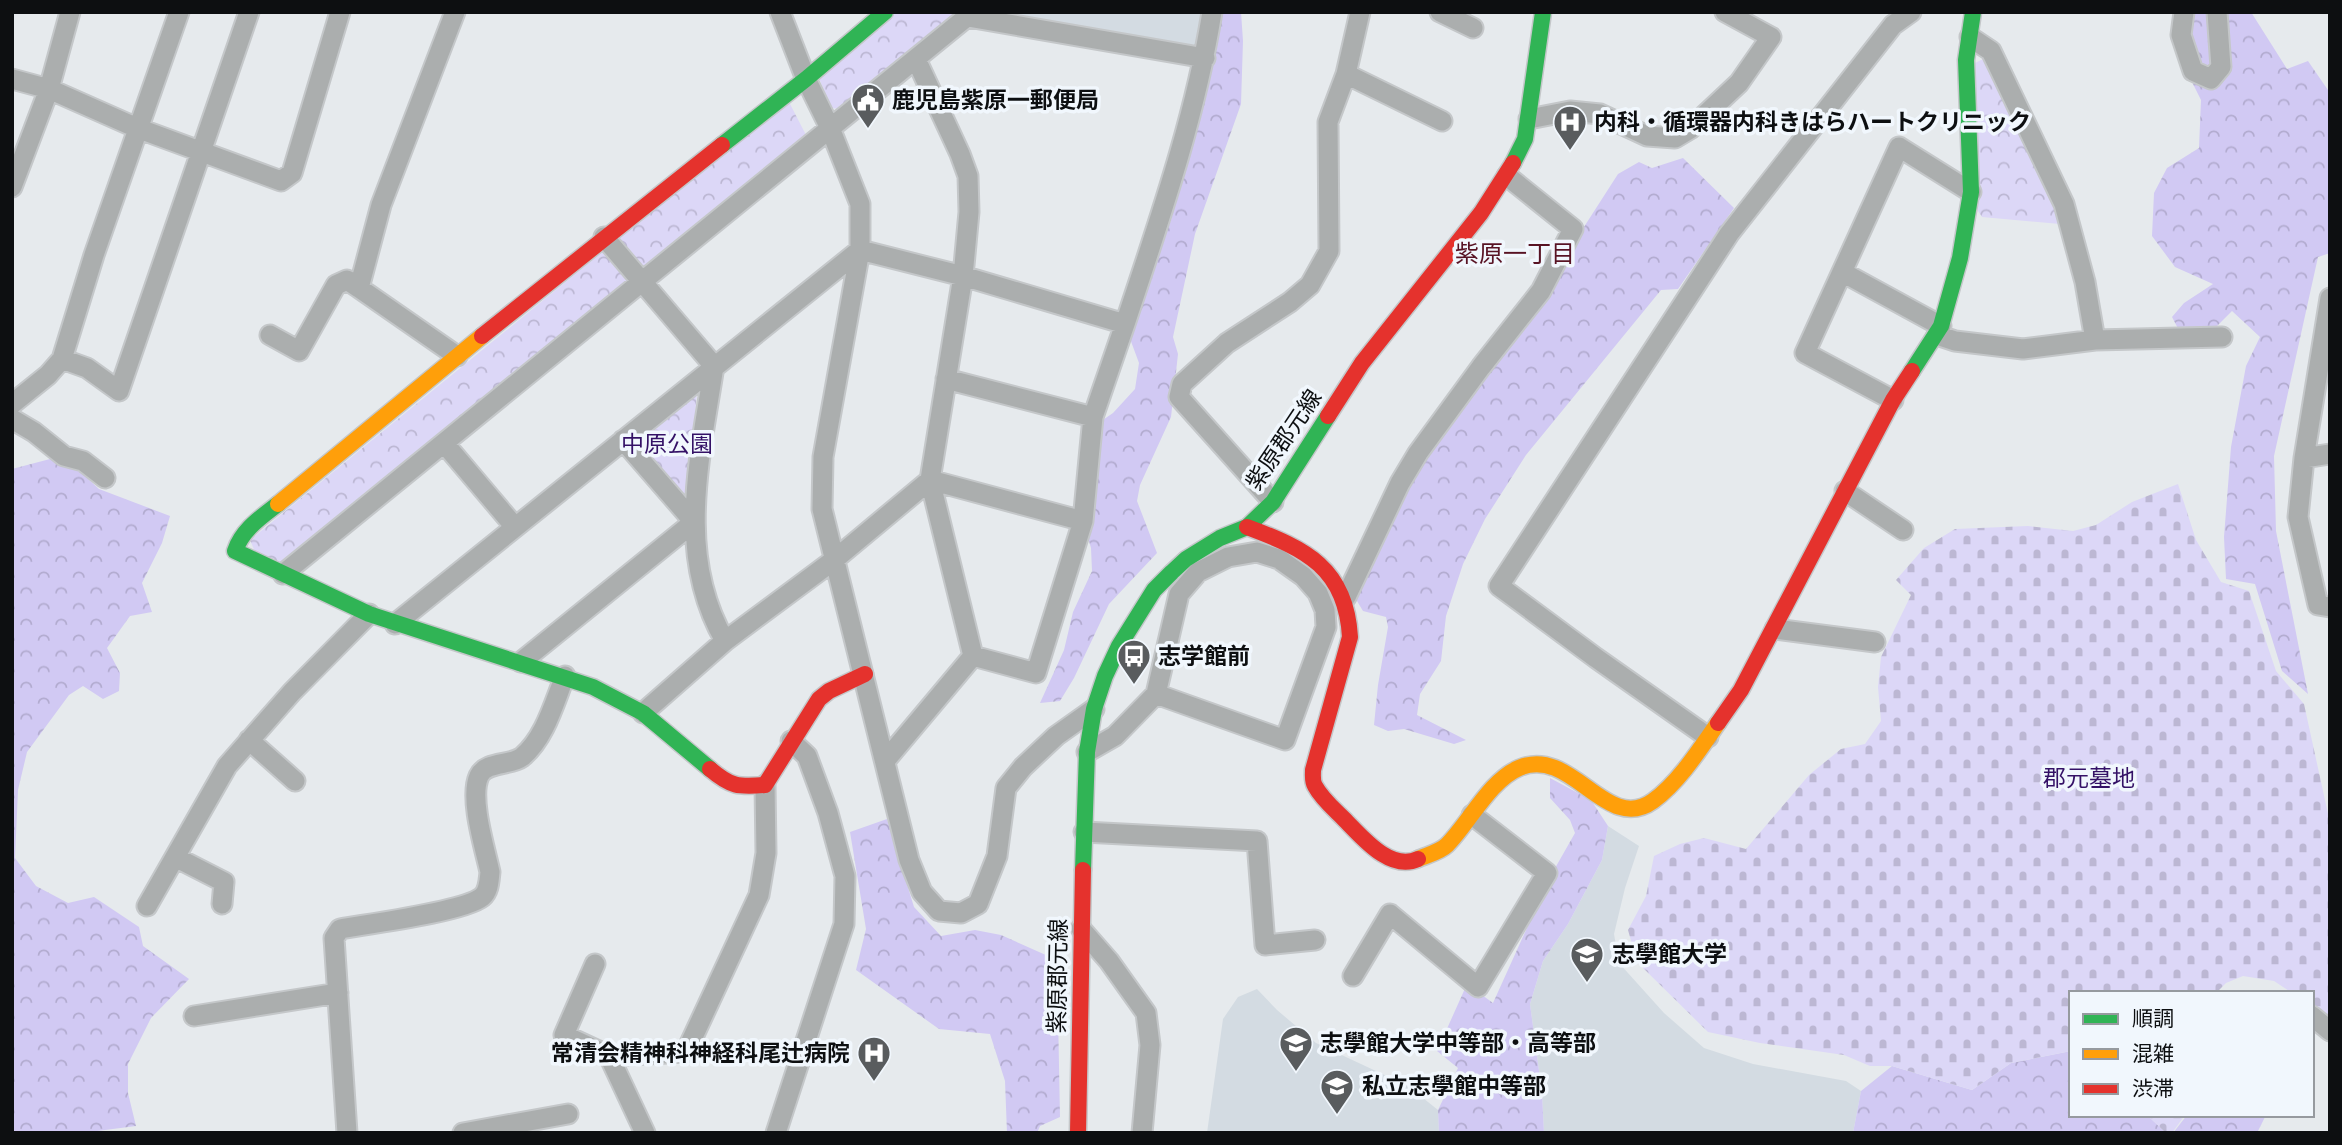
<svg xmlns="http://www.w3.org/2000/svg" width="2342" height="1145" font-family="'Source Sans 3','Noto Sans JP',sans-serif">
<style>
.built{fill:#d3dbe2}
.forest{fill:url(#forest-crowns)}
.cemetery{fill:url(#cemetery-stones)}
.park{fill:url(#park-crowns)}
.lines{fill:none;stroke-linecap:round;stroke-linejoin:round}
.street-casing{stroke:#c4c7c9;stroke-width:23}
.fast-casing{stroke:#c4c7c9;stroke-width:19}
.slow-casing{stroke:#c4c7c9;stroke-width:19}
.jam-casing{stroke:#c4c7c9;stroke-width:19}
.street{stroke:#abaeae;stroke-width:19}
.fast{stroke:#30b455;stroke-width:16}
.slow{stroke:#ff9f0a;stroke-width:16}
.jam{stroke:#e5322d;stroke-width:16}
.labels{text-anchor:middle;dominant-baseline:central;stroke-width:7;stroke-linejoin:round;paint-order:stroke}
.poi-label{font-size:23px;font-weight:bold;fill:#0d0f11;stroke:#f1f7fd;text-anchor:start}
.street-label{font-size:23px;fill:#0d0f11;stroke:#f1f7fd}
.park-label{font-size:23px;fill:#341166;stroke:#f1f7fd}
.neighbourhood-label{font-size:24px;fill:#581324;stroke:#f1f7fd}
</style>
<defs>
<pattern id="forest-crowns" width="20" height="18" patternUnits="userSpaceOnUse" patternTransform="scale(1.75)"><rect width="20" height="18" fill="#d1c9f3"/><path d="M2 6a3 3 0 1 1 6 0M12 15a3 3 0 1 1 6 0" fill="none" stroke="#b2abcf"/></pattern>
<pattern id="cemetery-stones" width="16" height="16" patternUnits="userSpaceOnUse" patternTransform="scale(1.75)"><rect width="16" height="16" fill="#dcd7f7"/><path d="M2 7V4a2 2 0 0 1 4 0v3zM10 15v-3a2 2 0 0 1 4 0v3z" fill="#bcb7d3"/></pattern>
<pattern id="park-crowns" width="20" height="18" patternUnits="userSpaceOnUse" patternTransform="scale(1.75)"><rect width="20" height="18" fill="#dcd7f7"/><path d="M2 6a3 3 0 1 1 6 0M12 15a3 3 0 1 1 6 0" fill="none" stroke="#bcb7d3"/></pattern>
</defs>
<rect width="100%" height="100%" fill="#e6eaed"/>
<path class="built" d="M990,12H1206L1201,45L1192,50Z
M1608,826L1639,846L1625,888L1614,934L1619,963L1664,1013L1704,1048L1753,1064L1846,1081L1861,1091L1853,1133H1544L1542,1093L1530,1004L1543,961L1568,924L1602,860Z
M1257,989L1277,1010L1316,1043L1408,1086L1438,1110L1439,1133H1207L1223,1019L1238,997Z"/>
<path class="forest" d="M1220,12H1241L1243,41L1241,104L1195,234L1173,337L1178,354L1171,417L1140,485L1137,501L1157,553L1109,604L1074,678L1060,701L1040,703L1064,650L1073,612L1092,571L1091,548L1084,524L1094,426L1113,413L1135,389L1139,363L1129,336L1171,220L1206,82Z
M2183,12H2251L2287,69L2308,61L2330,93V253L2318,257L2274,456L2276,531L2308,694L2282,671L2255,584L2226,579L2224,537L2231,447L2246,366L2260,337L2232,311L2204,339L2183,338L2172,317L2184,303L2213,284L2175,267L2152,236L2154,193L2167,168L2199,148L2201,100L2170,38Z
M1683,158L1734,208L1678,289L1661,290L1526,455L1485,519L1463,564L1446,616L1441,661L1420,694L1417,715L1466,740L1454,744L1404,729L1388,731L1374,725L1378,685L1388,627L1386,617L1363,611L1354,596L1403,488L1582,230L1618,174L1639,162L1652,168Z
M50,459L68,460L99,489L170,516L162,543L142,583L152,612L130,616L107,648L120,673L119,691L103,699L83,686L69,695L27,752L18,790L15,858L36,886L68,903L94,897L139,927L143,946L189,979L151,1018L128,1064V1093L136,1126L82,1133H12V469Z
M1550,778L1591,800L1608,826L1602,860L1568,924L1543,961L1530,1004L1542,1093L1544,1133H1439L1438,1110L1458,1068L1437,1051L1467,984L1493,1003L1550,877L1575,833L1570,820L1550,798Z
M887,819L914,907L941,936L975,930L1001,935L1057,960L1060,1117L1040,1126L1037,1133H1007L1005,1081L990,1034L939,1029L856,970L866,929L850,832Z
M2071,1051V1115H2147L2166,1133H1853L1861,1091L1892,1066L1972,1090L2011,1063Z
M2187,1115H2266L2257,1133H2173Z"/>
<path class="cemetery" d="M2178,484L2196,540L2221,582L2249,591L2276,671L2304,704L2330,823V1022L2312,1008V993H2292L2274,981L2243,976L2226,983L2216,993H2071V1051L2011,1063L1972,1090L1892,1066H1870L1844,1055L1760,1043L1708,1032L1637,962L1628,930L1646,896L1654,856L1680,844L1704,838L1746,849L1809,775L1841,749L1865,744L1881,721L1878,687L1881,657L1911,595L1896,580L1924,548L1955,529L2028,526L2073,531L2096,525L2132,502Z
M2147,1115H2185L2172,1133H2166Z"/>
<path class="park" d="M895,12H961L842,109L830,108L819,78Z
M1985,58L2054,201L2060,224L1982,217L1978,211L1975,63Z
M788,100L806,135L295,553L280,563L255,552L250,540Z
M697,393L688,493L682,499L637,449L636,438Z"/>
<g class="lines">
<defs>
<path id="street" d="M455,12L381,205L359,288L457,356
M780,12L806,79L830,128L860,204V250L823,457L822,509L909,860L922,892L939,911L961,913L978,904L997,856L1006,788L1023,767L1056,736L1094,709
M1440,12L1473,28
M2184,12L2181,35L2193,71L2211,79L2221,67L2217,12
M968,17L1205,58
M1970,37L1991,51L2064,204L2085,282L2095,340
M1346,74L1442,121
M12,79L49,89L137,128L281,181L292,173L340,12
M1529,119L1570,111L1600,114L1647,136L1675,138L1690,129L1739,83L1771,37L1725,12
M12,187L49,89L70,12
M604,237L714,366C700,458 675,555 725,641L643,713
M1842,272L1941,326
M2330,298L2304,458L2298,517L2318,605L2330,607
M270,335L299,351L336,285L347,280L359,288
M1937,335L1955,341L2023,349L2095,340L2222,337
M62,359L94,255L179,12
M946,379L1093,417
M1893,400L1805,353L1899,147L1971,192
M12,404L48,375L62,359L87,368L119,391L249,12
M12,419L34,432L64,456L83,461L105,478
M623,440L694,522
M444,443L515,527
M2304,458L2330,454
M1845,491L1903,530
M1273,502L1179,397L1182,384L1227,343L1290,302L1310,285L1329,251L1328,122L1346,74L1360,12
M283,574L973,12
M1346,597L1400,483L1418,453L1481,367L1541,291L1573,229L1507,176
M395,624L860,250L963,276L1125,324C1159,221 1195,119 1212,12
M1775,629L1875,642
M725,641L834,560L930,480L1083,521
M973,656L1036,673L1083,521L1093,417L1125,324
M521,662L694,522
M1708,737L1596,658L1499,586L1729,234L1893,25L1911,12
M249,740L295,781
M1087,752L1115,736L1156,694L1179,594L1198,572L1228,557L1257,552L1279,559L1303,576L1318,593L1325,610L1326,627L1285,740L1156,694
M885,761L973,656L930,480L963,276L969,212L968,176L960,154L916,59
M1084,832L1257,841L1265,945L1315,940
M175,857L224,882L222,904
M147,906L227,766L292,692L369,614
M1081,929L1109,961L1146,1013L1150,1045L1142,1133
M595,964L564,1035L609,1056
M1353,976L1390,914L1478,987L1547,873L1472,815
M194,1016L338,993
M2312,1016L2330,1031
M347,1133L334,938L340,929C368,924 463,912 482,897C489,891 489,881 490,872C485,849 469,798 479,776C486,761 510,766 522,757C545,738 554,703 565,676
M463,1133L568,1114
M645,1133L609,1056L686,1052L759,895L766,853L765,785
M776,1133L844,924L845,876L828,813L807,756L791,741"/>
<path id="fast" d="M722,145L806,79L885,12
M1513,163L1525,139L1543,12
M1912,371L1941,326L1960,258L1971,192L1966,60L1973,12
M278,504C260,518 242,530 235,551L369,614L593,687L643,713L710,769
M1083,870L1087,752L1094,709L1105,676L1119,646L1154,590L1172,572L1186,559L1220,538L1247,527L1273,502L1328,416"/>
<path id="slow" d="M278,504L482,336
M1418,859C1427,855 1440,852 1447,845C1469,823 1490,780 1519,768C1572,745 1606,835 1653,801C1679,782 1700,749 1718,723"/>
<path id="jam" d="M482,336L722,145
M1328,416L1362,363L1481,213L1513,163
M1247,527C1306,549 1346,568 1350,637L1313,770C1313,776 1312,781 1315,786C1322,799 1334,809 1344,819C1362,837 1390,872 1418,859
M1718,723L1741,690L1893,400L1912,371
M710,769C731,787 738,787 765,785L819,699L829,691L865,674
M1078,1133L1083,870"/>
</defs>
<use href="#street" class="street-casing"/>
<use href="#fast" class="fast-casing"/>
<use href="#slow" class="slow-casing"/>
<use href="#jam" class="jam-casing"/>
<use href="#street" class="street"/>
<use href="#fast" class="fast"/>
<use href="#slow" class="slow"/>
<use href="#jam" class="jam"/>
</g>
<defs>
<symbol id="civic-pin" viewBox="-11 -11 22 30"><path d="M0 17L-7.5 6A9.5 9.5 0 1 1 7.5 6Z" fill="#595c5e" stroke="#f1f7fd"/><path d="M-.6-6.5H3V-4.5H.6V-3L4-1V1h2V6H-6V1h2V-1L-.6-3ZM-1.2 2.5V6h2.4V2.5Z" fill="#fff"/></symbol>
<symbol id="hospital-pin" viewBox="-11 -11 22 30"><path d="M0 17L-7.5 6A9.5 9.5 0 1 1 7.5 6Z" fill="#595c5e" stroke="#f1f7fd"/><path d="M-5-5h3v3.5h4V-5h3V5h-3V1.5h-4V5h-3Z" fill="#fff"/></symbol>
<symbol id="bus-pin" viewBox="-11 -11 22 30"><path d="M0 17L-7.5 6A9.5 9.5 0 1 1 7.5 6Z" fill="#595c5e" stroke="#f1f7fd"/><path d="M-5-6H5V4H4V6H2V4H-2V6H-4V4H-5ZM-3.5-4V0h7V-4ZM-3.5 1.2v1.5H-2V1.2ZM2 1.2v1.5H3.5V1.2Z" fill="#fff"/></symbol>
<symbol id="university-pin" viewBox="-11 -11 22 30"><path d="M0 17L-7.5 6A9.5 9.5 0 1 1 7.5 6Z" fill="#595c5e" stroke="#f1f7fd"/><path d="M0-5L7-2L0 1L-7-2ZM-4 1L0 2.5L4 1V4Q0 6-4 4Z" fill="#fff"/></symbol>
<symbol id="school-pin" viewBox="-11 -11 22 30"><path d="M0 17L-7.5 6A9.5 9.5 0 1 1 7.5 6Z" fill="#595c5e" stroke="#f1f7fd"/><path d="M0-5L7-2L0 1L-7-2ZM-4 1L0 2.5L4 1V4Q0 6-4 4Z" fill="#fff"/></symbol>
</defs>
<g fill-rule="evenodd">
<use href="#civic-pin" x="849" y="81" width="38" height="52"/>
<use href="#hospital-pin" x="1551" y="103" width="38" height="52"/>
<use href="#bus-pin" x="1115" y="637" width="38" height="52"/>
<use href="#university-pin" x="1568" y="935" width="38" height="52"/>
<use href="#school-pin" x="1277" y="1024" width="38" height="52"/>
<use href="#hospital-pin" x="855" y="1034" width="38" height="52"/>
<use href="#school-pin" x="1318" y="1067" width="38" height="52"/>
</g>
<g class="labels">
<g class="poi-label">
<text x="892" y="100">鹿児島紫原一郵便局</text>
<text x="1594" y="122">内科・循環器内科きはらハートクリニック</text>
<text x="1158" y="656">志学館前</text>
<text x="1612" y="954">志學館大学</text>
<text x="1320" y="1043">志學館大学中等部・高等部</text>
<text x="850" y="1053" text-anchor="end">常清会精神科神経科尾辻病院</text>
<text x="1362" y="1086">私立志學館中等部</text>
</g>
<g class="street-label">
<text transform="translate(1284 440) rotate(-56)">紫原郡元線</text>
<text transform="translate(1058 976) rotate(-89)">紫原郡元線</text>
</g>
<g class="park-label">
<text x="667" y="444">中原公園</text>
<text x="2089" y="778">郡元墓地</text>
</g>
<g class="neighbourhood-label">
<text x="1515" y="254">紫原一丁目</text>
</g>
</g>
<rect width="2342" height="1145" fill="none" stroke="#0d0f11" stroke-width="28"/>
<rect x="2069" y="991" width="245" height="126" fill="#f1f7fd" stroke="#969a9f" stroke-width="2"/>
<rect x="2083" y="1014" width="35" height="10" fill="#30b455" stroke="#969a9f" stroke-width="2"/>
<text x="2132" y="1026" font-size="21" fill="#0d0f11">順調</text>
<rect x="2083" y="1049" width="35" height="10" fill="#ff9f0a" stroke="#969a9f" stroke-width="2"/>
<text x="2132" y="1061" font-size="21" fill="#0d0f11">混雑</text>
<rect x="2083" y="1084" width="35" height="10" fill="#e5322d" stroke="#969a9f" stroke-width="2"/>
<text x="2132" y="1096" font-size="21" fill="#0d0f11">渋滞</text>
</svg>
